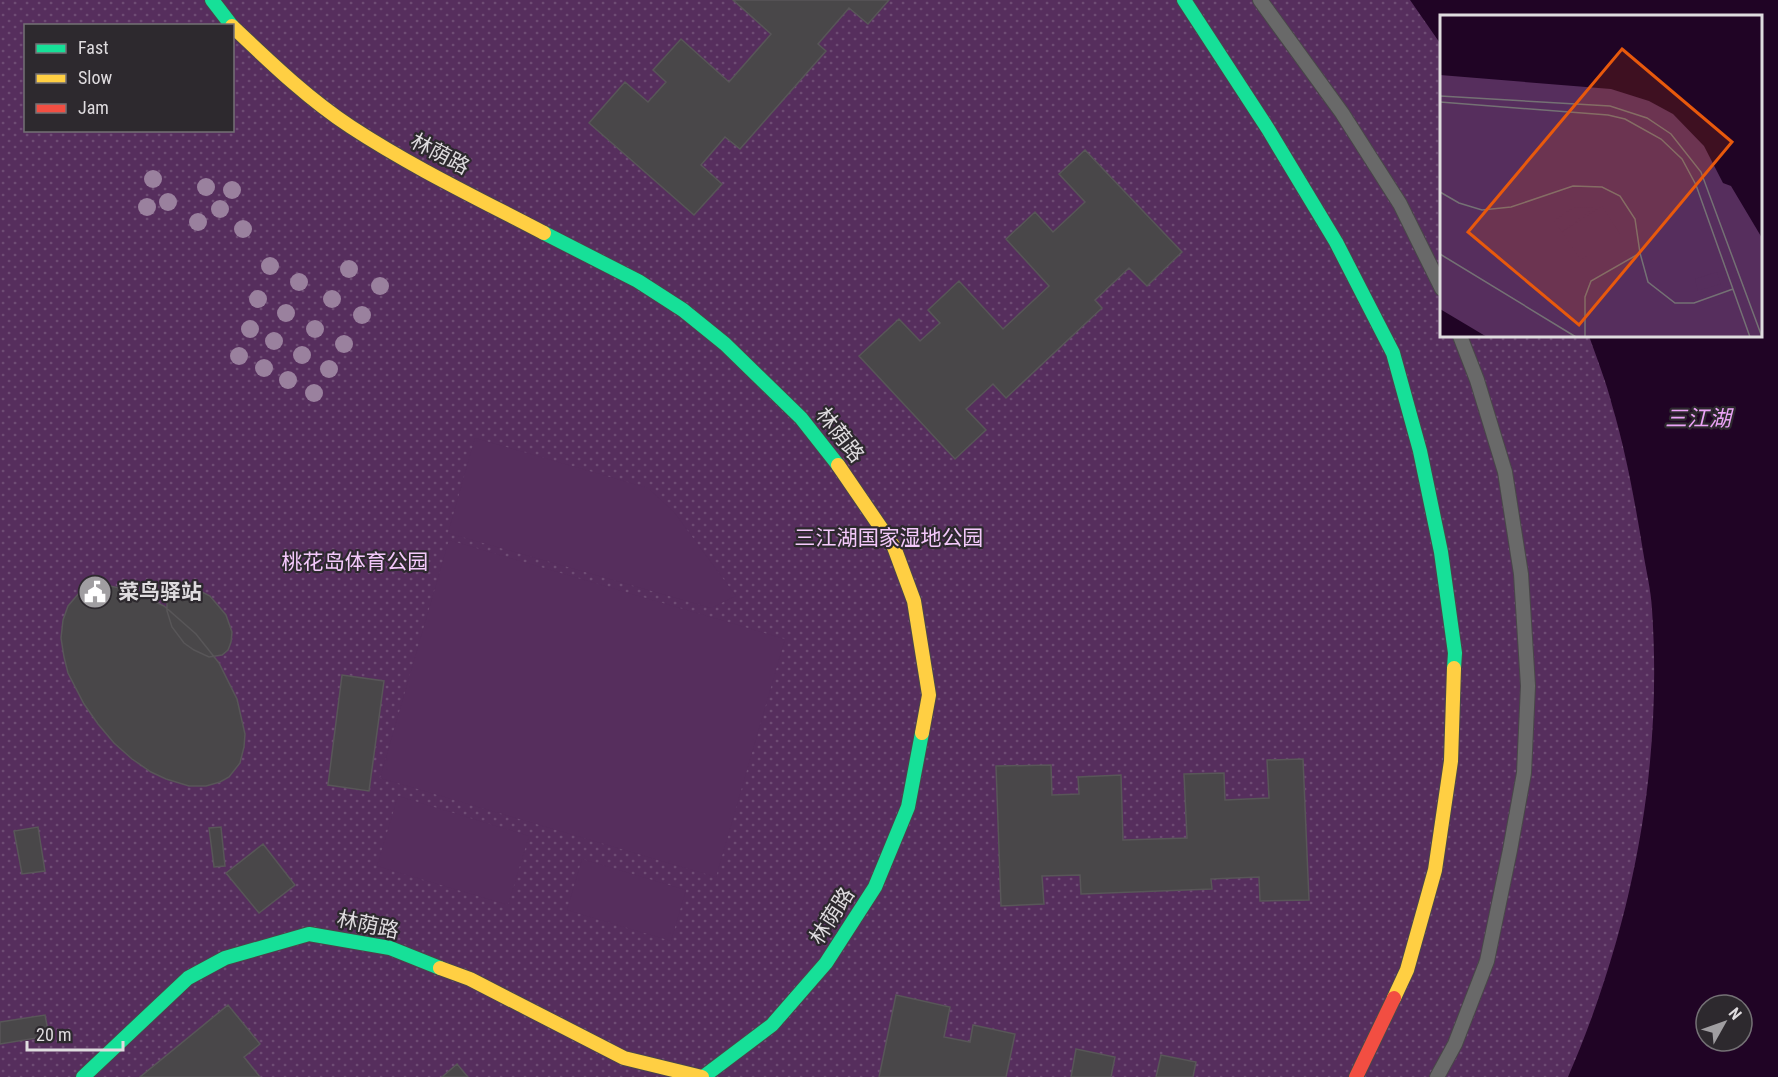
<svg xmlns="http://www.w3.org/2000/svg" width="1778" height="1077" font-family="'Roboto Condensed','Noto Sans SC',sans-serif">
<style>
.park{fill:url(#park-dots);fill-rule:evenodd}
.pitch{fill:#562e5d}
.water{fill:#200425;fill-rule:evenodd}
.building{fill:#494749;stroke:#585658;stroke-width:1.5}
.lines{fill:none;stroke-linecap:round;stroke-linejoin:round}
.lane-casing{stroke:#494749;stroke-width:16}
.fast-casing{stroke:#494749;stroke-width:16}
.slow-casing{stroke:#494749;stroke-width:16}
.jam-casing{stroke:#494749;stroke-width:16}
.lane{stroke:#696969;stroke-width:14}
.fast{stroke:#16e098;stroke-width:14}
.slow{stroke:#ffcf43;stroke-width:14}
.jam{stroke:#f24e42;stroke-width:14}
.tree{fill:#9a819e}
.labels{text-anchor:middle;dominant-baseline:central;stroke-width:4.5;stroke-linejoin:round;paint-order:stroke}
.street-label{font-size:21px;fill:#dfdcdf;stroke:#2d292e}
.park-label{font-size:21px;fill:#f4c9fb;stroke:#2d292e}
.poi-label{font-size:21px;font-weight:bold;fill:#dfdcdf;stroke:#2d292e;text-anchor:start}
.water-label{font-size:22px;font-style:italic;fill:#eba3f6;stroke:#2d292e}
.inset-road{fill:none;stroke:#747174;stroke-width:1.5}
.view{fill:#e8590c;fill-opacity:0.15;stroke:#e8590c;stroke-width:3}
.inset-edge{fill:none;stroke:#dfdcdf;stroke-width:3}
</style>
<defs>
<pattern id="park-dots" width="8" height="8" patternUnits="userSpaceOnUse" patternTransform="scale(1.5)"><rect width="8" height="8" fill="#562e5d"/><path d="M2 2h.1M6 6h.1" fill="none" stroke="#6e4c74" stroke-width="1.8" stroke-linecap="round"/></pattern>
</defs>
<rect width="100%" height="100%" fill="#2c2a2d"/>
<path class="park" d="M0,0H1778V1077H0ZM1442,16H1762V336H1442ZM26,26H232V130H26ZM1706,1005H1742V1041H1706Z"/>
<path class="pitch" d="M475,438L648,488L674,512L736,596L711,608L448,533Z
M449,540L785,639L716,877L380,778Z
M398,796L529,836L508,905L377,866Z
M582,859L686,890L671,941L567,910Z"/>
<path class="water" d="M1410,0H1778V1077H1568C1632,929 1663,770 1652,609C1651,590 1646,570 1643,551C1635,502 1626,452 1612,405C1606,381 1597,359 1589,336H1762V16H1442V46ZM1706,1005H1742V1041H1706Z"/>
<path class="building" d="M733,0H889L868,24L849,8L818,44L826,51L740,149L725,137L701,165L722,184L694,215L589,123L625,82L648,102L666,82L653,70L681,39L729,82L771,34Z
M1085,150L1182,252L1147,286L1129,268L1095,300L1102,308L1006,398L993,384L966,409L986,430L955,459L859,356L899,319L920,341L940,323L928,310L959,281L1003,329L1049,286L1006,239L1035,212L1053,232L1085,202L1059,174Z
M104,585L131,590L164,606L196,634L219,663L237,699L245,734L244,747L240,763L229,777L220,782L206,786H189L166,779L151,772L132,759L114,743L98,724L84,704L68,673L64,657L61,638L63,620L68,606L79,593L89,588Z
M185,586L194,588L210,596L226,615L232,632L231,642L228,650L222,655L209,657L194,650L184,643L172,627L167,611V601L173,590Z
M342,675L384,681L369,791L328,785Z
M1303,759L1309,900L1260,901L1259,877L1211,879L1212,889L1081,894L1080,875L1042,876L1044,904L1001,906L996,766L1051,765L1052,795L1079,794L1078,777L1121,775L1123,840L1187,838L1184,774L1224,773L1225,800L1269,798L1267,760Z
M38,827L45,871L22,874L14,831Z
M221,827L225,866L214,867L209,828Z
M263,844L295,885L259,913L226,873Z
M896,995L950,1007L944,1037L970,1042L973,1025L1015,1034L1006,1077H879Z
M228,1005L260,1044L244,1057L260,1077H140Z
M45,1015L49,1036L0,1044V1022Z
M1076,1049L1115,1057L1111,1077H1071Z
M1161,1055L1196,1062L1193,1077H1156Z
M457,1064L468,1077H442Z"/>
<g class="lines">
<defs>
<path id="lane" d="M1260,0L1342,113L1400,204L1442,289
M1437,1077L1455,1044L1487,961L1510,850L1524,773L1528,686L1521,574L1505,472L1477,380L1460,336"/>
<path id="fast" d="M212,0L232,26
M1184,0L1268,129L1336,242L1393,353L1420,451L1441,552L1455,653L1454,668
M544,233L638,281L683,310L725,344L801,418L838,465
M83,1077L188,978L225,958L309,934L390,948L440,968
M703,1077L772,1025L826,963L875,887L908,807L922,733"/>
<path id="slow" d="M232,26C270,62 307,98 351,127C412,167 479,199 544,233
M838,465L894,547L914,601L929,695L922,733
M440,968L470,979L624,1058L702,1077
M1394,998L1407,970L1435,870L1451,761L1454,668"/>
<path id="jam" d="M1356,1077L1394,998"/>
</defs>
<use href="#lane" class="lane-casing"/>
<use href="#fast" class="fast-casing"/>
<use href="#slow" class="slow-casing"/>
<use href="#jam" class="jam-casing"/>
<use href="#lane" class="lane"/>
<use href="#fast" class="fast"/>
<use href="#slow" class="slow"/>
<use href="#jam" class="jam"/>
</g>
<g class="tree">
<circle cx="153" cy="179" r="9"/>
<circle cx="206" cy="187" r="9"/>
<circle cx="232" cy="190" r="9"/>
<circle cx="168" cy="202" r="9"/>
<circle cx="147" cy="207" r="9"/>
<circle cx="220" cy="209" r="9"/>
<circle cx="198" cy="222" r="9"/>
<circle cx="243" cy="229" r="9"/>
<circle cx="270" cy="266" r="9"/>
<circle cx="349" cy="269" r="9"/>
<circle cx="299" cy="282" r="9"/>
<circle cx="380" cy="286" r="9"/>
<circle cx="258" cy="299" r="9"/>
<circle cx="332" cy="299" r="9"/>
<circle cx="286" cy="313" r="9"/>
<circle cx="362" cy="315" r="9"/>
<circle cx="250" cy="329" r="9"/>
<circle cx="315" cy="329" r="9"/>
<circle cx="274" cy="341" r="9"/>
<circle cx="344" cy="344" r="9"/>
<circle cx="302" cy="355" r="9"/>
<circle cx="239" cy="356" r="9"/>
<circle cx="264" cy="368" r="9"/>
<circle cx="329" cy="369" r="9"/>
<circle cx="288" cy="380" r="9"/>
<circle cx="314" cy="393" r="9"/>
</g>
<defs>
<symbol id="civic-disc" viewBox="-11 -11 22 22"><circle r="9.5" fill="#a09ea1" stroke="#2d292e"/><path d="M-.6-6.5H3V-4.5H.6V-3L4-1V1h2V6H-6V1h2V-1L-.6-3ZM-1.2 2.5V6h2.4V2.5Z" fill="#fff"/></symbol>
</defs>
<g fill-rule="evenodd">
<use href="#civic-disc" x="76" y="573" width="38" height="38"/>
</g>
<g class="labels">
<g class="street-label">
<text transform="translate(440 154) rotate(28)">林荫路</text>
<text transform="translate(840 435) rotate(52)">林荫路</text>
<text transform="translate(832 916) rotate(-57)">林荫路</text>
<text transform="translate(368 925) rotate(12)">林荫路</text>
</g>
<g class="park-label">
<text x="889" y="538">三江湖国家湿地公园</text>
<text x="355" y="562">桃花岛体育公园</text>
</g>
<g class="poi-label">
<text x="118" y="592">菜鸟驿站</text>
</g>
<g class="water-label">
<text x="1698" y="418">三江湖</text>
</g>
</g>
<g transform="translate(1440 15)">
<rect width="322" height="322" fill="#2c2a2d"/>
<path d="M0,1H322V322H0Z" fill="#562e5d"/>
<path d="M162,191L180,219L141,245L122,217ZM134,192L153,193L122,217L114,206ZM277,257L281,269L258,276L255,264Z" fill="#562e5d"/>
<path d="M0,1H322V223L291,171L283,168L264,131L233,99L209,86L171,74L0,60ZM0,294L47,322H0Z" fill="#200425"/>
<path class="inset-road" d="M0,81L170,91L207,103L231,119L261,157L322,322M0,87L168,100L185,104L221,124L242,144L256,170L310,322M0,177L19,188L42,195L71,192L133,171L162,172L180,181L195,204L200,238L151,266L145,282V322M200,238L208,267L235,288H254L293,274M0,239L136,322"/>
<path class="view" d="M182,34L292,127L139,310L28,217Z"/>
<rect width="322" height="322" class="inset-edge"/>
</g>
<rect x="24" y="24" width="210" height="108" fill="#2d292e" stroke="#747175" stroke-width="1.5"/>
<rect x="36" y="44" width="30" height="9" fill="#16e098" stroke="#747175" stroke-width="1.5"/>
<text x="78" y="54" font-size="18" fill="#dfdcdf">Fast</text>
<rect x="36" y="74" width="30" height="9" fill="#ffcf43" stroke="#747175" stroke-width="1.5"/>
<text x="78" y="84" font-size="18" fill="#dfdcdf">Slow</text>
<rect x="36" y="104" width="30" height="9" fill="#f24e42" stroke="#747175" stroke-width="1.5"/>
<text x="78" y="114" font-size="18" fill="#dfdcdf">Jam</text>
<g transform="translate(1724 1023) rotate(50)"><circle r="28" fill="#2d292e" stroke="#747175" stroke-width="1.5"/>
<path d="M0-4.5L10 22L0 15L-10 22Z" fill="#a09ea1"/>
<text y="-9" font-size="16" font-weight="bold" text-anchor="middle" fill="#dfdcdf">N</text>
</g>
<path d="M27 1041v9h96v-9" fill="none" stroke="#dfdcdf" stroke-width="3"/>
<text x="36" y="1041" font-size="18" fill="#dfdcdf" stroke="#2d292e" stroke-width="4.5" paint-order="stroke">20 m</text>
</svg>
